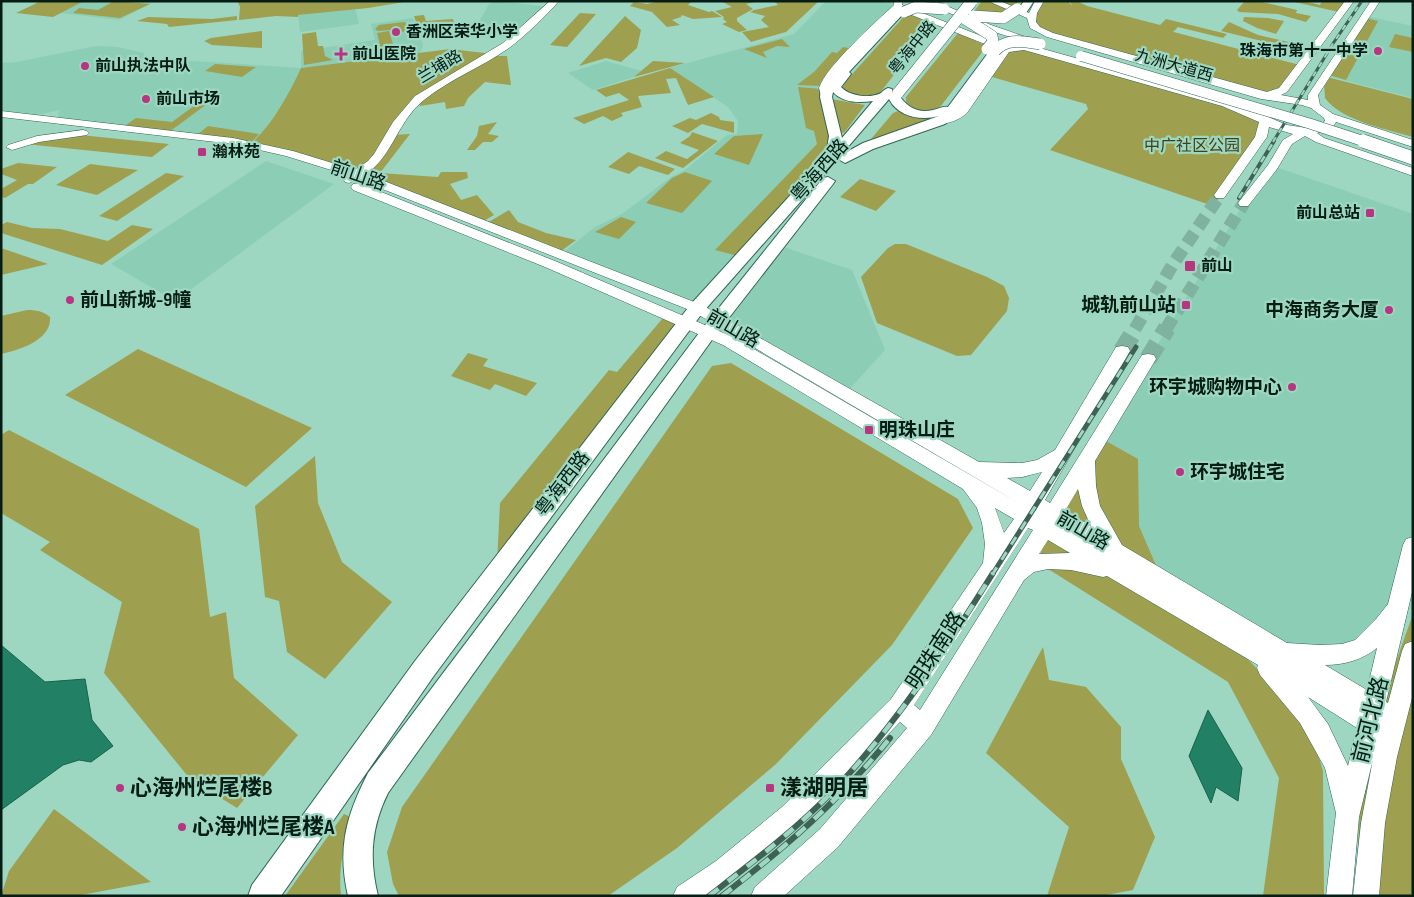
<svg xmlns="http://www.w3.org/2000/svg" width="1414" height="897" font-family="'Sofia Sans Condensed','Noto Sans SC',sans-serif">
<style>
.built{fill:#8bceb5}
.green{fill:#9f9f50}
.water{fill:#228064;stroke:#19624c}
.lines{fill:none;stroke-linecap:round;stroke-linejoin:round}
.major-tunnel-far1{stroke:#7fb29f;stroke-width:13;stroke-dasharray:13 7;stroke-linecap:butt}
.major-tunnel{stroke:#7fb29f;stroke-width:18;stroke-dasharray:18 9;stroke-linecap:butt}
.major-casing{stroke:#2f6754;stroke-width:1}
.highway-casing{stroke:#2f6754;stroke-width:2}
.major{fill:#fff;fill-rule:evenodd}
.highway{fill:#fff;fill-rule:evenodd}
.rail-far3-casing{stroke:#3e6255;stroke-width:3}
.rail-far2-casing{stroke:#3e6255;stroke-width:4}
.rail-far1-casing{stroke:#3e6255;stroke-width:5}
.rail-casing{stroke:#3e6255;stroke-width:6}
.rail-far3{stroke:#9dd7c1;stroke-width:2;stroke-dasharray:5.5;stroke-linecap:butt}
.rail-far2{stroke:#9dd7c1;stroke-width:2.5;stroke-dasharray:7;stroke-linecap:butt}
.rail-far1{stroke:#9dd7c1;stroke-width:3;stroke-dasharray:9;stroke-linecap:butt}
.rail{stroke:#9dd7c1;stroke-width:4.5;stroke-dasharray:12;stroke-linecap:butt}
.major-bridge-far1-casing{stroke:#2f6754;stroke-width:11;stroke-linecap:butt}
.major-bridge-casing{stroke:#2f6754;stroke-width:14;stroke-linecap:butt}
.highway-bridge-casing{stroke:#2f6754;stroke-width:12;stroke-linecap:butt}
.major-bridge-far1{stroke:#fff;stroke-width:10}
.major-bridge{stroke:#fff;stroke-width:13}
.highway-bridge{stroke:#fff;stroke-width:11}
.poi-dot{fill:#b73681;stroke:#9dd7c1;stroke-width:2}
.labels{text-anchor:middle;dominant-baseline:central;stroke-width:4.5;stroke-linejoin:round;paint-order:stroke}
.far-poi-label{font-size:16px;font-weight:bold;fill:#051d15;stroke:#9dd7c1;text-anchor:start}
.far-street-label{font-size:16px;fill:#051d15;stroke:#9dd7c1}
.far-park-label{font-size:16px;fill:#414118;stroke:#9dd7c1}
.street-label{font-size:19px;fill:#051d15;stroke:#9dd7c1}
.poi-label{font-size:19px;font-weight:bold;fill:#051d15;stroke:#9dd7c1;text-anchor:start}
.near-street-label{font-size:22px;fill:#051d15;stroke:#9dd7c1}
.near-poi-label{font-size:22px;font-weight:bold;fill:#051d15;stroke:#9dd7c1;text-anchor:start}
</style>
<rect width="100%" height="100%" fill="#9dd7c1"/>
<path class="built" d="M84,1H130L152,3L119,20L59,13Z
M494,1H500L548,7L520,34L475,29L489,4Z
M826,1H898L826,82L836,136L697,308L560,255L595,227L622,214L671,177L685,170L727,135L737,134L738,121L728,107L669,68L794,34Z
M355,8L359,24L300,32L298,15Z
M1366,16L1413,26V98L1328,76Z
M413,18L423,45L420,53L301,68L285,101L261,134L251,144L59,119L58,114L60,110L32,116L1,114V63L17,62L96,46L118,47L144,53L145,58L301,68V51L375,40L371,24Z
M606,61L642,71L634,77L593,90L568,73Z
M266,161L334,184L175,301L111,264Z
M1273,166L1413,214V544L1398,607L1370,641L1300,654L1054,514L1244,203Z
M778,245L852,270L885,350L845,394L718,320Z"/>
<path class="green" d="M41,1H84L53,17L16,13Z
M114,1L150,4L120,18L73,13L79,8L98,10Z
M236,1H410L368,8L298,15V17L276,16L239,20L240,7L238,2Z
M660,1H692L688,5L709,12L712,11L722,17L693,19L682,15L681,17L672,20L680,25L667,27L652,12L630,6L634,2L647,4Z
M721,1L755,2L746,4L753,9L737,18V21L747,30L739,32L722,24L727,22L723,19L724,17L715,11L732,7Z
M774,1H819L786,32L751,42L742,32L769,27L761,20L765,16L750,12L754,10L778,5Z
M982,1H1019L1011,13L974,11Z
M1040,1H1068L1072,6L1070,1H1077L1087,6L1160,25L1166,19L1227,34L1223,38L1178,27L1173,32L1086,9L1300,65L1282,89L1261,92L1051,35L1032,25Z
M1245,1H1258L1297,10L1296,13L1311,16L1306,22L1278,14L1239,12L1237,10Z
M1290,1H1304L1320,5L1322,1H1347L1339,12Z
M908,12L933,25L879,94C865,98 852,99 841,88L845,82Z
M580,13L596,14L567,47L550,45Z
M424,15L426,21L453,19L454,22L427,26L429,33L420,34L414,16Z
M237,16V20L169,27L167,24L137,21L148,17L212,19Z
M625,16L641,30L637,48L621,62L606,58L579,66Z
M1244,17L1268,18L1284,21L1276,34L1257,28L1243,21Z
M1366,18L1378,21L1346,80L1329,75Z
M404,22L408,24L410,31L391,33L390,30L378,31L375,29L379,25Z
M1229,22L1258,35L1297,44L1294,49L1221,31Z
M262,31V48L212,45L204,41L211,38Z
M389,31L395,51L382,53L377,33Z
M316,32L318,46H323L325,56L333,60L304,65L302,34Z
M958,33L987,46L937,111C925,112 915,111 906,102V97Z
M1395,34L1413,38V52L1389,47Z
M782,39L790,47L777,46L763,52L767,58L744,49Z
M1019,45L1227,104L1265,121L1261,137L1213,206L1050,150L1088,109L1086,104L985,75L1003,49Z
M843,47L853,49L821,86L797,85L814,72L832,52L837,53Z
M450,49L493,54L433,88L357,174L251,144C273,123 288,96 301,68Z
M493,56H507L511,85L485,82L468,98L464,106L446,109L445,102L420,106L421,98Z
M653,61L685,63L634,77Z
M215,64L256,67L242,77L205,71Z
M670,68L714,97L688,105L676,78L666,79L671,93L638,96L642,107L621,113L623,116L612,121L603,116L584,124L573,118L629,100L619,93L606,97L596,90Z
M1327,77L1413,99V137C1386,129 1342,121 1325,98L1324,82Z
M798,87L822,89L833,135L830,157L738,256L715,250L817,144L814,131L806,128Z
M213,92L222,93L169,132L123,127L136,118L172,122Z
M831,99L865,105L844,133L840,132Z
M898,111L926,117L929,121L874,141L871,139L893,113Z
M711,113L719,117L720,120L734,122V133L702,124L688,133L672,126L690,118L696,120Z
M497,122L488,134L499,136L492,142H483L475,150H467L477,136L479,126Z
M208,126L259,134L251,143L197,135Z
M692,132L718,141L683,168L655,158L666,151L687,159L699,150L680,143L690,136Z
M410,134L380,173L438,177L441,172H467L468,178L450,184L461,200L477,195L494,215L482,222L362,173L393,135Z
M763,134L749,165L714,154L734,136Z
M80,135L169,144L152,157L25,144Z
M628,152L675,169L668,175L639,166L629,174L608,167Z
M18,163L57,167L33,184H28L5,198L1,197V189L17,180L1,174V169Z
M90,164L138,170L97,195L56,185Z
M685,172L712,181L682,213L646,203L672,178Z
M166,173L184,176L117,221L99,216Z
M860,179L896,191L876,211L840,197Z
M509,210L518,222L546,233L576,240L560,252L487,223Z
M621,217L636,222L619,239L595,232Z
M7,222L32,228L60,229L108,241L132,225L153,229L102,265L1,233V225Z
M895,244H906L987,277L1004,286L1009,298L1007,311L971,355L957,356L877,323L861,277L888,248Z
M1,248L48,264L1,275Z
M27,310C36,310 43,311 50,317C52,340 19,350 1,354V316Z
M663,318L680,325L497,563L500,503L609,370L617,372Z
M138,349L312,428L246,487L65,395Z
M468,353L488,359L483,366L537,383L526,396L495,384L490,390L451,376Z
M731,363L958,499L973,528L892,645L776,764L677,848L608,896H399L393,884L387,852L402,807L712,366Z
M9,430L199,529L210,617L226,612L234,678L298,735L237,808L190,779L104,673L122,602L40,550L50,542L1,513V435Z
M1106,441L1138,459L1139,526L1158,570L1063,514Z
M315,456L318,503L342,562L392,602L325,679L287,652L279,601L265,597L255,506Z
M1048,535L1246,657L1293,708L1313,737L1323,771L1324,896H1263L1279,778L1228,682L1037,562Z
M1413,614V896H1355L1360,807L1389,681Z
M1043,647L1049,680L1086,687L1121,727V759L1155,837L1133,890L1101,896H1047L1069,827L986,753Z
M54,809L151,882L76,896H1L9,871Z
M344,814L351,817C344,844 338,868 341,896H285Z"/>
<path class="water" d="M1,645L45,682L85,679L92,720L113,746L91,762L79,760L63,765L1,810Z
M1208,710L1242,768L1238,801L1216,787L1211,803L1189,756Z"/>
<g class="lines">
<path class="major-tunnel-far1" d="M1135,329L1173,264L1220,195
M1166,329L1244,203"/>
<path class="major-tunnel" d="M1122,351L1136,328
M1148,359L1167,328"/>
<defs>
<path id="major" d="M550,1H559C546,16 525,36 509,48C482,67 450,79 424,100C398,120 393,156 366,174L702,305L979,462L1022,463L1037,460L1055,450L1116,347L1122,346L1128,347L1130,351L1045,500L1050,503L1142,355L1148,354L1154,355L1156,359L1095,461L1096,486L1100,506L1122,545L1287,643L1320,645L1342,644L1355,640L1376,619L1388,604L1403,545L1406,539L1413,537V588L1386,702L1388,703L1402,651L1405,644L1413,641V694L1397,757L1385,823L1379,896H1353L1361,823L1373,759L1359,817L1352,896H1326L1336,813L1325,768L1300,723L1260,675L1257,668L1258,665L1107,576L1103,577L1071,570L1048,569L1034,572L1024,580L931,735L838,847L784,896H751L755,887L820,829L907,728L900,722L800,825L734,879L709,896H673L677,887L716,861L782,807L891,699L983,563L985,544L982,523L977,508L963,489L723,345L545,267L353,190L351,187L353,184H361L555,261L733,337L1022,505L692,311L357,179L349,183L345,182L343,179L347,175L344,174L286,156L233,144L1,117V111L233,138L293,151L355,170L368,161L374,154L393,122L415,96L503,43ZM1042,472L1030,491L1007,478L1022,477ZM1078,489L1082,506L1091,526L1065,511ZM995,508L1014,519L1004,533ZM1028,528L1033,530L920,710L914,705ZM1048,540L1070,553L1039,554ZM1377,648L1367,690L1325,665C1344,665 1362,660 1377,648ZM1308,697L1357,728L1348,766L1328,724Z
M894,1H902V5L1007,46L1024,44L1036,47L1233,102L1287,125L1307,128L1315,127L1325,121L1324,118L1311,108L1302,105L1261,99L1047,37L1030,28L1027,18L988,1H1000L1029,13L1035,1H1044L1037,13L1036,22L1040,27L1053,33L1267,92L1279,88L1345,1H1354L1287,92L1281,95L1308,100V95L1371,1H1380L1318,95L1320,105L1333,114L1413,140V147L1336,122L1333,127L1317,133L1324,138L1413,168V176L1316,142L1305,136L1292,144L1277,169L1248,206H1240L1238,203L1268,165L1283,140L1293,134L1269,127L1267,137L1224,198H1216L1214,195L1255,137L1259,122L1222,106L1024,50L1009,52L967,113C959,120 947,125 937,123L935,121C941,115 952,115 959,109L1000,50L899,10L858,50L831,83L830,99H822L819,88C827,65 875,23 894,5Z
M923,1H935L991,25L1040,42L1035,45L985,29Z
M83,130L87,131L89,133L87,135L39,142L12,150L6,147L8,145L37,136Z"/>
<path id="highway" d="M1024,1H1034L1026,13H1018L1017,11Z
M899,9L904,12L903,14L849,72L851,74L841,87C849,96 870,99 881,93C883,91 885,89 888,88L892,89L893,94H898C906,106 917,114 933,110C939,109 942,106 948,107L991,49H999L1001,51L953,118L945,124L873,149L845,163L838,159L703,312L433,677L281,896H248L252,885L415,661L691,304L826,156L829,136L820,97L821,88L895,10ZM833,92C843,103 859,103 873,101L842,138L832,97ZM889,99C898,117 921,121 939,116L863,143L841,155Z
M828,177L835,181L833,184L714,337L388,793C371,827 369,859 378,896H348C337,848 346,816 368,773L702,329L823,178Z"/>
</defs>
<use href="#major" class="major-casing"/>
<use href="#highway" class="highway-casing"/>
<use href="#major" class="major"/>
<use href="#highway" class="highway"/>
<defs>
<path id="rail-far3" d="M1273,142L1334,42L1362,1"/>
<path id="rail-far2" d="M1239,198L1274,141"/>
<path id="rail-far1" d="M992,575L1136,347"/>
<path id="rail" d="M709,896C753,862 798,828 836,788C897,723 946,648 993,573
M722,896C787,846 838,802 890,738"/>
</defs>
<use href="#rail-far3" class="rail-far3-casing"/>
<use href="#rail-far2" class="rail-far2-casing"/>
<use href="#rail-far1" class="rail-far1-casing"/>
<use href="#rail" class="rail-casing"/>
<use href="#rail-far3" class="rail-far3"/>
<use href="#rail-far2" class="rail-far2"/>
<use href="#rail-far1" class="rail-far1"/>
<use href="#rail" class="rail"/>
<defs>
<path id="major-bridge-far1" d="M1081,56L1311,124L1366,142"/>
<path id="major-bridge" d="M1363,141L1413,158"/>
<path id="highway-bridge" d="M904,12L916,7L944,9
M974,16L1003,18L1017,9
M962,17L992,36L993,42L987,49
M995,51C1007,37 1024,42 1040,44
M898,93L972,1"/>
</defs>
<use href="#major-bridge-far1" class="major-bridge-far1-casing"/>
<use href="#major-bridge" class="major-bridge-casing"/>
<use href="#highway-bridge" class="highway-bridge-casing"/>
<use href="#major-bridge-far1" class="major-bridge-far1"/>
<use href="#major-bridge" class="major-bridge"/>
<use href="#highway-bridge" class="highway-bridge"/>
</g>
<g class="poi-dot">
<circle cx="396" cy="32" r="5"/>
<circle cx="1378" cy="51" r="5"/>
<path d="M338.5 46.5h5v5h5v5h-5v5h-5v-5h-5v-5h5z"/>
<circle cx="85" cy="66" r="5"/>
<circle cx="146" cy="99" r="5"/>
<rect x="197" y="147" width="10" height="10" rx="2.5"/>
<rect x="1365" y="208" width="10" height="10" rx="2.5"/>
<rect x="1184" y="260" width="12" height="12" rx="2.5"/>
<circle cx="70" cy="300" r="5"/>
<rect x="1181" y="300" width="10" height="10" rx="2.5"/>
<circle cx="1389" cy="310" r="5"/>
<circle cx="1292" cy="387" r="5"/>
<rect x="864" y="425" width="10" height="10" rx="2.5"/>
<circle cx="1180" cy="472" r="5"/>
<circle cx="120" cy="788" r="5"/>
<rect x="765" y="783" width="10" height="10" rx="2.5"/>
<circle cx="182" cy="827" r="5"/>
</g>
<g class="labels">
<g class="far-poi-label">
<text x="406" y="32">香洲区荣华小学</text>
<text x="1368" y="51" text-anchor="end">珠海市第十一中学</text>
<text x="352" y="54">前山医院</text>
<text x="95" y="66">前山执法中队</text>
<text x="156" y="99">前山市场</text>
<text x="212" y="152">瀚林苑</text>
<text x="1360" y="213" text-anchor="end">前山总站</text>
<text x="1201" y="266">前山</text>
</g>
<g class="far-street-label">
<text transform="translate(913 48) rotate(-51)">粤海中路</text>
<text transform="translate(1174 66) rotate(16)">九洲大道西</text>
<text transform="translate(440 67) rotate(-31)">兰埔路</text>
</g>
<g class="far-park-label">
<text x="1192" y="146">中广社区公园</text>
</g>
<g class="street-label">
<text transform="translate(820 171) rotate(-49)">粤海西路</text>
<text transform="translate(358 176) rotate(19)">前山路</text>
<text transform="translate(733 329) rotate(30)">前山路</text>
<text transform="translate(563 484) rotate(-53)">粤海西路</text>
<text transform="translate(1083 531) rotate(30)">前山路</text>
</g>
<g class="poi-label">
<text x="80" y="300">前山新城-9幢</text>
<text x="1176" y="305" text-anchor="end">城轨前山站</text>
<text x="1379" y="310" text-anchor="end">中海商务大厦</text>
<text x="1282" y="387" text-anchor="end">环宇城购物中心</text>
<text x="879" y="430">明珠山庄</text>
<text x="1190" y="472">环宇城住宅</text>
</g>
<g class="near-street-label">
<text transform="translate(936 651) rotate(-57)">明珠南路</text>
<text transform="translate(1371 720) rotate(-76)">前河北路</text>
</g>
<g class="near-poi-label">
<text x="130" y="788">心海州烂尾楼B</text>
<text x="780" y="788">漾湖明居</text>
<text x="192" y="827">心海州烂尾楼A</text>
</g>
</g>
<rect width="1414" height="897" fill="none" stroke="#051d15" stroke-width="5"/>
</svg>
